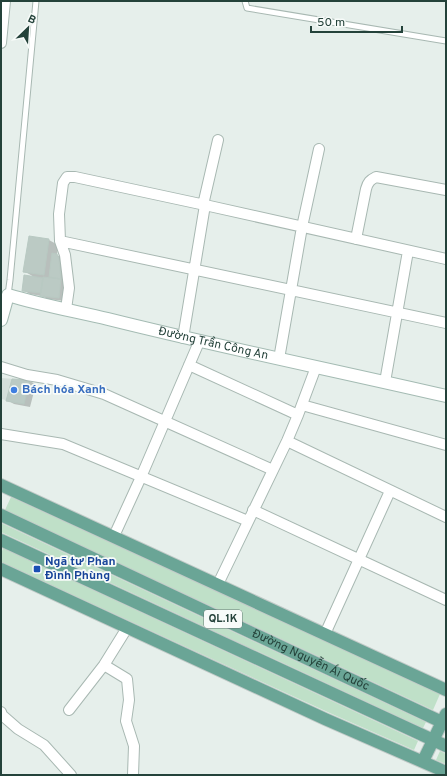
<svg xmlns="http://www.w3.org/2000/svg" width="447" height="776" font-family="Overpass,sans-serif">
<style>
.built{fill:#d4dfda}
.green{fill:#bfe0c8}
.shadow{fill:#0003}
.building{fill:#bbcac4;stroke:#b8c9c2}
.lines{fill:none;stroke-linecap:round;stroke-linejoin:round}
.lane-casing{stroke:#a8b8b2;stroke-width:7}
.street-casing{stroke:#a8b8b2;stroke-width:12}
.secondary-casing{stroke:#a4bbb3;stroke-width:14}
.primary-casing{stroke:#c2cac8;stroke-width:14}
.lane{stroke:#fff;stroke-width:5}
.street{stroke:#fff;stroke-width:10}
.secondary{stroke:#fff;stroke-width:12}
.primary{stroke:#6aa596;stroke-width:12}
.shop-dot{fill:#3f7fe0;stroke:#f7fbf9;stroke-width:1.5}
.transit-dot{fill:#1a4fb4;stroke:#f7fbf9;stroke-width:1.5}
.labels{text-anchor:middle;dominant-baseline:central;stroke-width:3.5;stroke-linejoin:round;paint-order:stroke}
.shield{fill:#f7fbf9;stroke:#637a73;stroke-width:1}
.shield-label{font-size:11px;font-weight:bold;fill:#24423a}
.street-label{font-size:12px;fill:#24423a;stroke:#f7fbf9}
.shop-label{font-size:12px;font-weight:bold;fill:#366cbe;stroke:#f7fbf9;text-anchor:start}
.transit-label{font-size:12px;font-weight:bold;fill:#164399;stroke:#f7fbf9;text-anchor:start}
</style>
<rect width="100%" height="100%" fill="#e6efeb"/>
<path class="built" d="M1,378L30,380L24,404L1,399Z"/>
<path class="green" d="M11,497L440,694L433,710L5,510Z
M1,523L426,722L423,728L1,532Z
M3,548L418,741L414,750L332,714L1,562V554Z
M440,751L446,754V764L436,760Z"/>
<path class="shadow" d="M49,240L58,245L57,255L64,259L65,301L48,299L42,296L30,294L23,290L34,277L24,271Z
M29,381L36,384L30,407L14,404L7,400Z"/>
<path class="building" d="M29,236L49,239L44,275L23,272Z
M52,253L57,254L59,259L61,279L49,277Z
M24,275L43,278L41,293L22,291Z
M43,277L61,279L59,298L40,296Z
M12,379L30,380L24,404L6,401Z"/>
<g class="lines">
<defs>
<path id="lane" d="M245,1L247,8L446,41
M8,295L10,280L36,1"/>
<path id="street" d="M1,43L5,1
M203,205L218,140
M356,239L366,189C368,182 370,180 376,177L446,190
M60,241L446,323
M66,309L69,288L65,255L60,241L59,214L63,183L67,177H75L205,205L446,259
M183,338L205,205
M279,359L302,227L319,149
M189,365L298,415
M1,367L27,375L57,380L104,394L273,470
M385,382L408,251
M302,405L446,445
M1,434L63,444L248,521
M287,441L446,517
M253,510L446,600
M114,536L141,477L199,342
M218,584L287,441L298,415L316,367
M325,634L390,491
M104,665L127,679L129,700L126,721L134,746L133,775
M69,710L104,665L127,628
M1,712L2,715L18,729L44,745L71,775"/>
<g id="secondary">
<path id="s1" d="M1,320L8,295C41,305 74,311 108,319C220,347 333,370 446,396"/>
</g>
<g id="primary">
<path d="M1,485L446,690"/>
<path id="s2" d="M1,515L446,724"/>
<path d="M1,540L446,746"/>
<path d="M1,569L325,719L446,772"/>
<path d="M423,761L446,714"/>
</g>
</defs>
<use href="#lane" class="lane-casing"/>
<use href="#street" class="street-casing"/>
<use href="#secondary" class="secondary-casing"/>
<use href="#primary" class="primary-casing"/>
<use href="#lane" class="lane"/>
<use href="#street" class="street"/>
<use href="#secondary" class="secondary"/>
<use href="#primary" class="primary"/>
</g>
<circle class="shop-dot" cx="14" cy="390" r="4"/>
<rect class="transit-dot" x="33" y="565" width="8" height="8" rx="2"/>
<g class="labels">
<rect class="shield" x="204" y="610" width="38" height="18" rx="3"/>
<g class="shield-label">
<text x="223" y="619">QL.1K</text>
</g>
<g class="street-label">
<text stroke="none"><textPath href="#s1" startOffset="237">Đường Trần Công An</textPath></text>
<text stroke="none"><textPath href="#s2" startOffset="342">Đường Nguyễn Ái Quốc</textPath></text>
</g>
<g class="shop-label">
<text x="22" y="390">Bách hóa Xanh</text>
</g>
<g class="transit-label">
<text x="45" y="562">Ngã tư Phan<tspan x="45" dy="14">Đình Phùng</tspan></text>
</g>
</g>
<rect width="447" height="776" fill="none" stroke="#24423a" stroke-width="4"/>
<g transform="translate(28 28) rotate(25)" stroke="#f7fbf9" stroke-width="3" paint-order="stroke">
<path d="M0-3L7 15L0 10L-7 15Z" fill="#24423a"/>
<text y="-6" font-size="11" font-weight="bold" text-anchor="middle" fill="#24423a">B</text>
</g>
<path d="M311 26v6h91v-6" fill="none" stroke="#24423a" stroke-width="2"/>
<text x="317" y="26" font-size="12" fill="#24423a" stroke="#f7fbf9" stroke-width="3" paint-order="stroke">50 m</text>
</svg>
